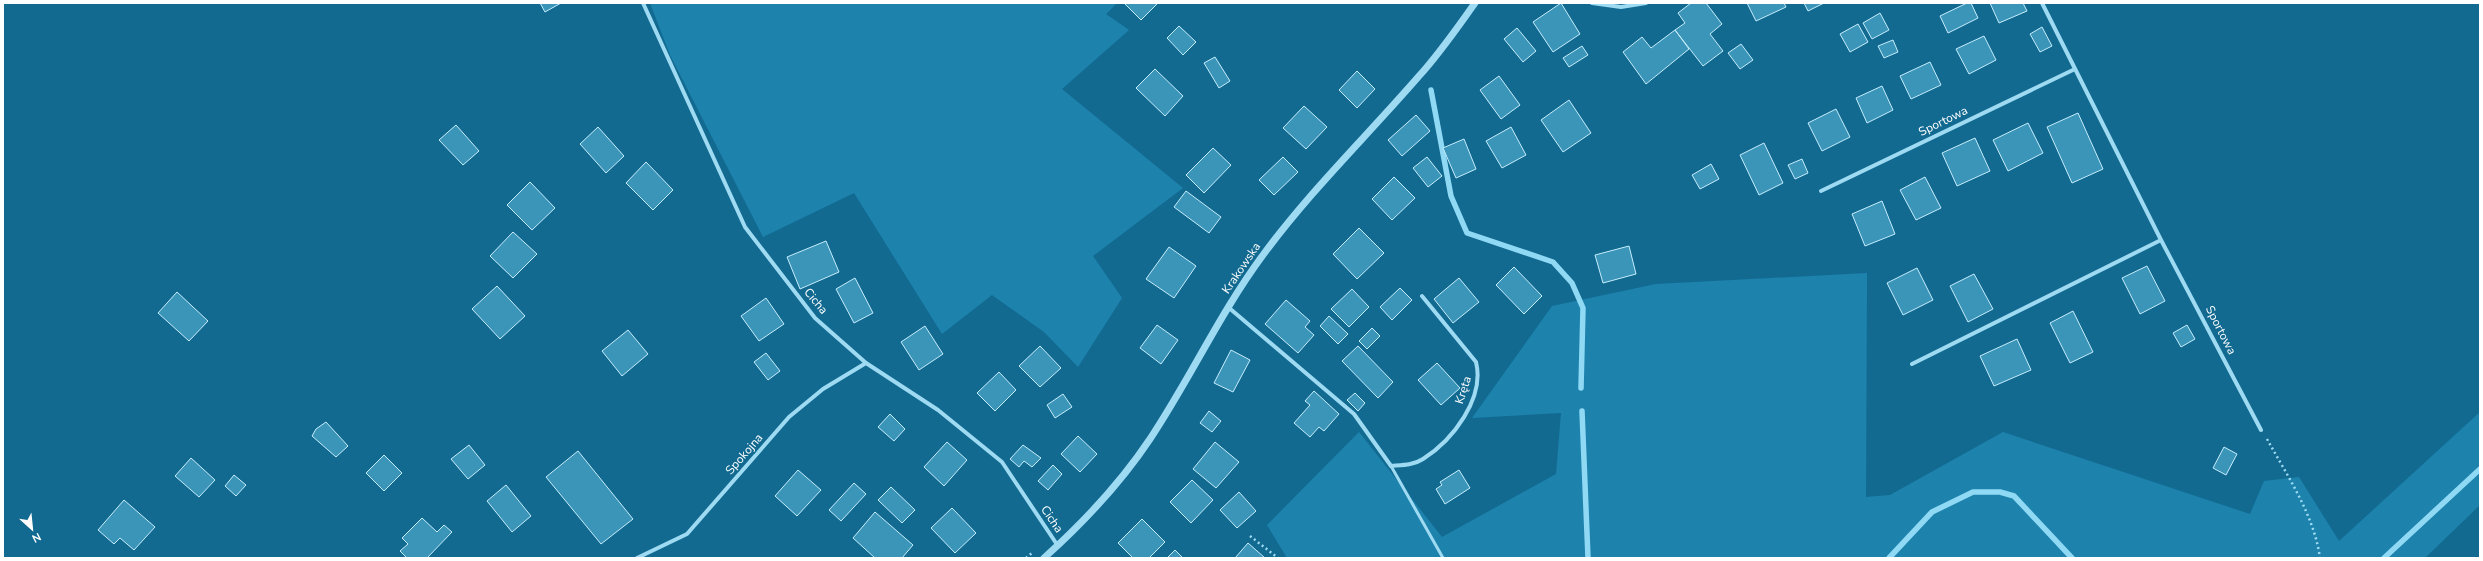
<svg xmlns="http://www.w3.org/2000/svg" width="2483" height="561" font-family="'Nunito Sans',sans-serif">
<style>
.green{fill:#1d83ad}
.lines{fill:none;stroke-linecap:round;stroke-linejoin:round}
.stream{stroke:#90d9f5;stroke-width:5.5}
.building{fill:#3b95b9;stroke:#c6edfd}
.path{stroke:#9edaf2;stroke-width:2.5;stroke-dasharray:2 3;stroke-linecap:butt}
.service{stroke:#9edaf2;stroke-width:3}
.minor{stroke:#9edaf2;stroke-width:4}
.tertiary{stroke:#9edaf2;stroke-width:7}
.labels{text-anchor:middle;dominant-baseline:central;stroke-width:3;stroke-linejoin:round;paint-order:stroke}
.street-label{font-size:12px;fill:#fff;stroke:#126a91}
</style>
<rect width="100%" height="100%" fill="#126a91"/>
<path class="green" d="M650,3H1117L1106,14L1129,30L1062,89L1183,188L1093,256L1122,298L1078,367L1044,332L992,295L942,334L854,193L763,237L670,55Z
M1867,273L1866,497L1890,495L2003,432L2250,514L2264,481L2299,477L2339,541L2480,412V505L2425,558H1287L1267,525L1359,432L1442,537L1556,474L1561,413L1472,418L1552,306L1656,284Z"/>
<g class="lines">
<path class="stream" d="M1431,90L1451,196L1467,233L1553,262L1572,283L1583,308L1581,388
M1582,411L1588,558
M1889,558L1932,512L1973,492H2000L2014,496L2072,558
M2384,558L2480,469"/>
</g>
<path class="building" d="M540,3H561L545,12Z
M1124,3H1158L1141,20Z
M1561,3L1580,34L1553,52L1533,22Z
M1691,3H1706L1722,24L1710,34L1723,51L1703,66L1675,30L1685,23L1678,13Z
M1747,3H1784L1786,7L1756,21Z
M1804,3H1824L1808,11Z
M1967,3H1971L1978,18L1948,33L1940,16Z
M1990,3H2023L2027,11L1999,23Z
M1880,13L1889,30L1872,39L1863,23Z
M1858,24L1868,42L1850,52L1840,34Z
M1179,26L1196,42L1183,55L1167,38Z
M2042,27L2052,46L2040,52L2030,34Z
M1517,28L1536,51L1523,62L1504,39Z
M1675,30L1689,49L1646,84L1623,52L1642,37L1651,48Z
M1984,36L1996,60L1969,74L1956,49Z
M1893,40L1898,52L1884,58L1878,46Z
M1741,44L1753,60L1740,69L1728,53Z
M1582,46L1588,55L1569,67L1563,58Z
M1215,57L1230,81L1219,88L1204,63Z
M1930,62L1941,85L1911,99L1900,76Z
M1155,69L1183,96L1165,116L1136,88Z
M1357,71L1375,89L1357,108L1339,90Z
M1499,76L1520,105L1501,119L1480,90Z
M1882,86L1893,110L1867,123L1856,98Z
M1569,100L1591,133L1563,152L1541,120Z
M1304,106L1327,127L1306,149L1283,128Z
M1836,109L1850,137L1822,151L1808,123Z
M2078,113L2103,169L2072,183L2047,127Z
M1416,115L1430,131L1402,156L1388,140Z
M2028,123L2043,153L2008,171L1993,140Z
M456,125L479,151L463,165L439,140Z
M598,127L624,156L606,173L580,144Z
M1511,127L1526,155L1502,168L1486,141Z
M1975,138L1990,171L1957,186L1942,153Z
M1464,139L1476,169L1456,178L1443,148Z
M1764,143L1783,183L1759,195L1740,155Z
M1213,148L1231,165L1204,193L1186,175Z
M1283,157L1298,172L1274,195L1259,180Z
M1427,157L1442,176L1428,187L1413,168Z
M1802,159L1808,173L1795,179L1788,165Z
M646,162L673,190L653,210L626,183Z
M1711,164L1719,179L1700,189L1692,175Z
M1394,177L1415,198L1392,220L1372,199Z
M1925,177L1941,208L1916,220L1900,190Z
M530,182L555,208L532,230L507,205Z
M1186,191L1221,217L1209,233L1174,207Z
M1882,201L1895,234L1865,246L1852,214Z
M1359,228L1384,253L1357,279L1333,254Z
M513,232L537,254L513,278L490,256Z
M826,241L839,272L800,289L787,257Z
M1629,246L1636,274L1603,283L1595,255Z
M1169,247L1196,266L1174,298L1146,279Z
M2147,266L2165,301L2140,314L2122,278Z
M1514,267L1542,296L1524,314L1496,285Z
M1917,268L1933,300L1903,315L1887,283Z
M1974,274L1993,309L1968,322L1950,286Z
M855,278L873,313L854,323L836,289Z
M1459,278L1479,302L1453,323L1434,299Z
M497,286L525,316L500,339L472,309Z
M1400,288L1412,300L1392,320L1380,307Z
M1352,289L1369,307L1349,327L1331,309Z
M177,292L208,321L189,341L158,313Z
M766,298L784,324L759,341L741,316Z
M1286,300L1310,321L1305,327L1314,335L1298,353L1265,324Z
M2073,311L2093,352L2070,363L2050,323Z
M1329,316L1348,334L1338,344L1320,326Z
M1157,325L1178,340L1161,364L1140,348Z
M2187,325L2195,339L2181,347L2173,333Z
M925,326L943,354L919,370L901,342Z
M1372,328L1380,336L1367,349L1359,341Z
M628,330L648,354L622,376L602,351Z
M2017,339L2031,370L1994,386L1980,356Z
M1040,346L1061,368L1040,387L1019,366Z
M1358,346L1393,382L1378,398L1342,361Z
M1231,350L1250,360L1233,392L1214,383Z
M766,353L780,371L768,380L754,362Z
M1437,363L1460,388L1441,405L1418,380Z
M999,372L1016,390L995,411L977,393Z
M1314,391L1339,414L1324,431L1319,427L1310,437L1294,423L1310,405L1305,401Z
M1355,393L1365,403L1358,411L1347,400Z
M1063,394L1072,407L1055,418L1047,405Z
M1209,411L1221,421L1212,432L1200,423Z
M890,414L905,429L894,441L878,427Z
M326,422L348,446L336,457L312,436L316,429Z
M1078,436L1097,454L1080,472L1061,454Z
M947,442L967,460L944,486L924,467Z
M1215,442L1239,462L1216,488L1193,469Z
M469,445L485,465L468,479L451,459Z
M1023,445L1041,458L1032,467L1024,461L1019,467L1010,459Z
M2224,447L2237,454L2226,475L2213,468Z
M578,451L633,519L601,544L546,477Z
M384,455L402,473L384,491L366,473Z
M191,458L215,480L199,497L175,476Z
M1053,465L1062,474L1048,490L1038,481Z
M798,470L821,490L797,516L775,496Z
M1459,470L1470,488L1445,504L1436,489L1442,485L1440,482Z
M234,475L246,485L236,496L225,486Z
M1192,480L1213,500L1191,523L1170,502Z
M854,483L866,494L841,521L829,510Z
M506,485L531,516L512,532L487,501Z
M891,487L915,510L902,523L878,500Z
M1239,492L1256,511L1237,528L1220,510Z
M124,500L155,527L134,550L120,538L114,544L98,530Z
M952,508L976,533L955,553L931,528Z
M875,512L913,545L902,558H875L853,538Z
M422,518L437,532L444,525L452,532L427,558H407L400,551L408,544L402,538Z
M1142,519L1165,542L1149,558H1133L1118,543Z
M1248,543L1265,558H1235Z
M1175,550L1183,558H1167Z"/>
<g class="lines">
<path class="path" d="M2267,439C2288,477 2314,515 2320,558
M1250,536L1278,558
M1026,558L1033,552"/>
<path class="service" d="M1391,466L1443,558"/>
<path class="minor" d="M643,3L745,227L815,318L866,363L938,410L1002,462L1058,546
M1592,3L1621,7L1646,3
M2042,3L2161,240L2261,430
M1821,191L2075,69
M1228,307L1354,414L1391,466C1402,465 1414,465 1423,459C1453,440 1485,398 1476,362L1422,296
M1912,364L2161,240
M637,558L687,534L789,417L823,389L866,363"/>
<path class="tertiary" d="M1044,558C1084,522 1120,484 1150,439C1190,379 1220,313 1263,255C1310,191 1367,136 1419,76C1440,53 1457,28 1475,3"/>
</g>
<g class="labels">
<g class="street-label">
<text transform="translate(1943 121) rotate(-26)">Sportowa</text>
<text transform="translate(1241 268) rotate(-56)">Krakowska</text>
<text transform="translate(816 301) rotate(50)">Cicha</text>
<text transform="translate(2221 330) rotate(63)">Sportowa</text>
<text transform="translate(1463 390) rotate(-72)">Kręta</text>
<text transform="translate(744 454) rotate(-49)">Spokojna</text>
<text transform="translate(1052 519) rotate(56)">Cicha</text>
</g>
</g>
<rect width="2483" height="561" fill="none" stroke="#ffffff" stroke-width="8"/>
<g transform="translate(32 529) rotate(153)" stroke="#126a91" stroke-width="3" paint-order="stroke">
<path d="M0-3L7 15L0 10L-7 15Z" fill="#ffffff"/>
<text y="-6" font-size="11" font-weight="bold" text-anchor="middle" fill="#ffffff">N</text>
</g>
</svg>
